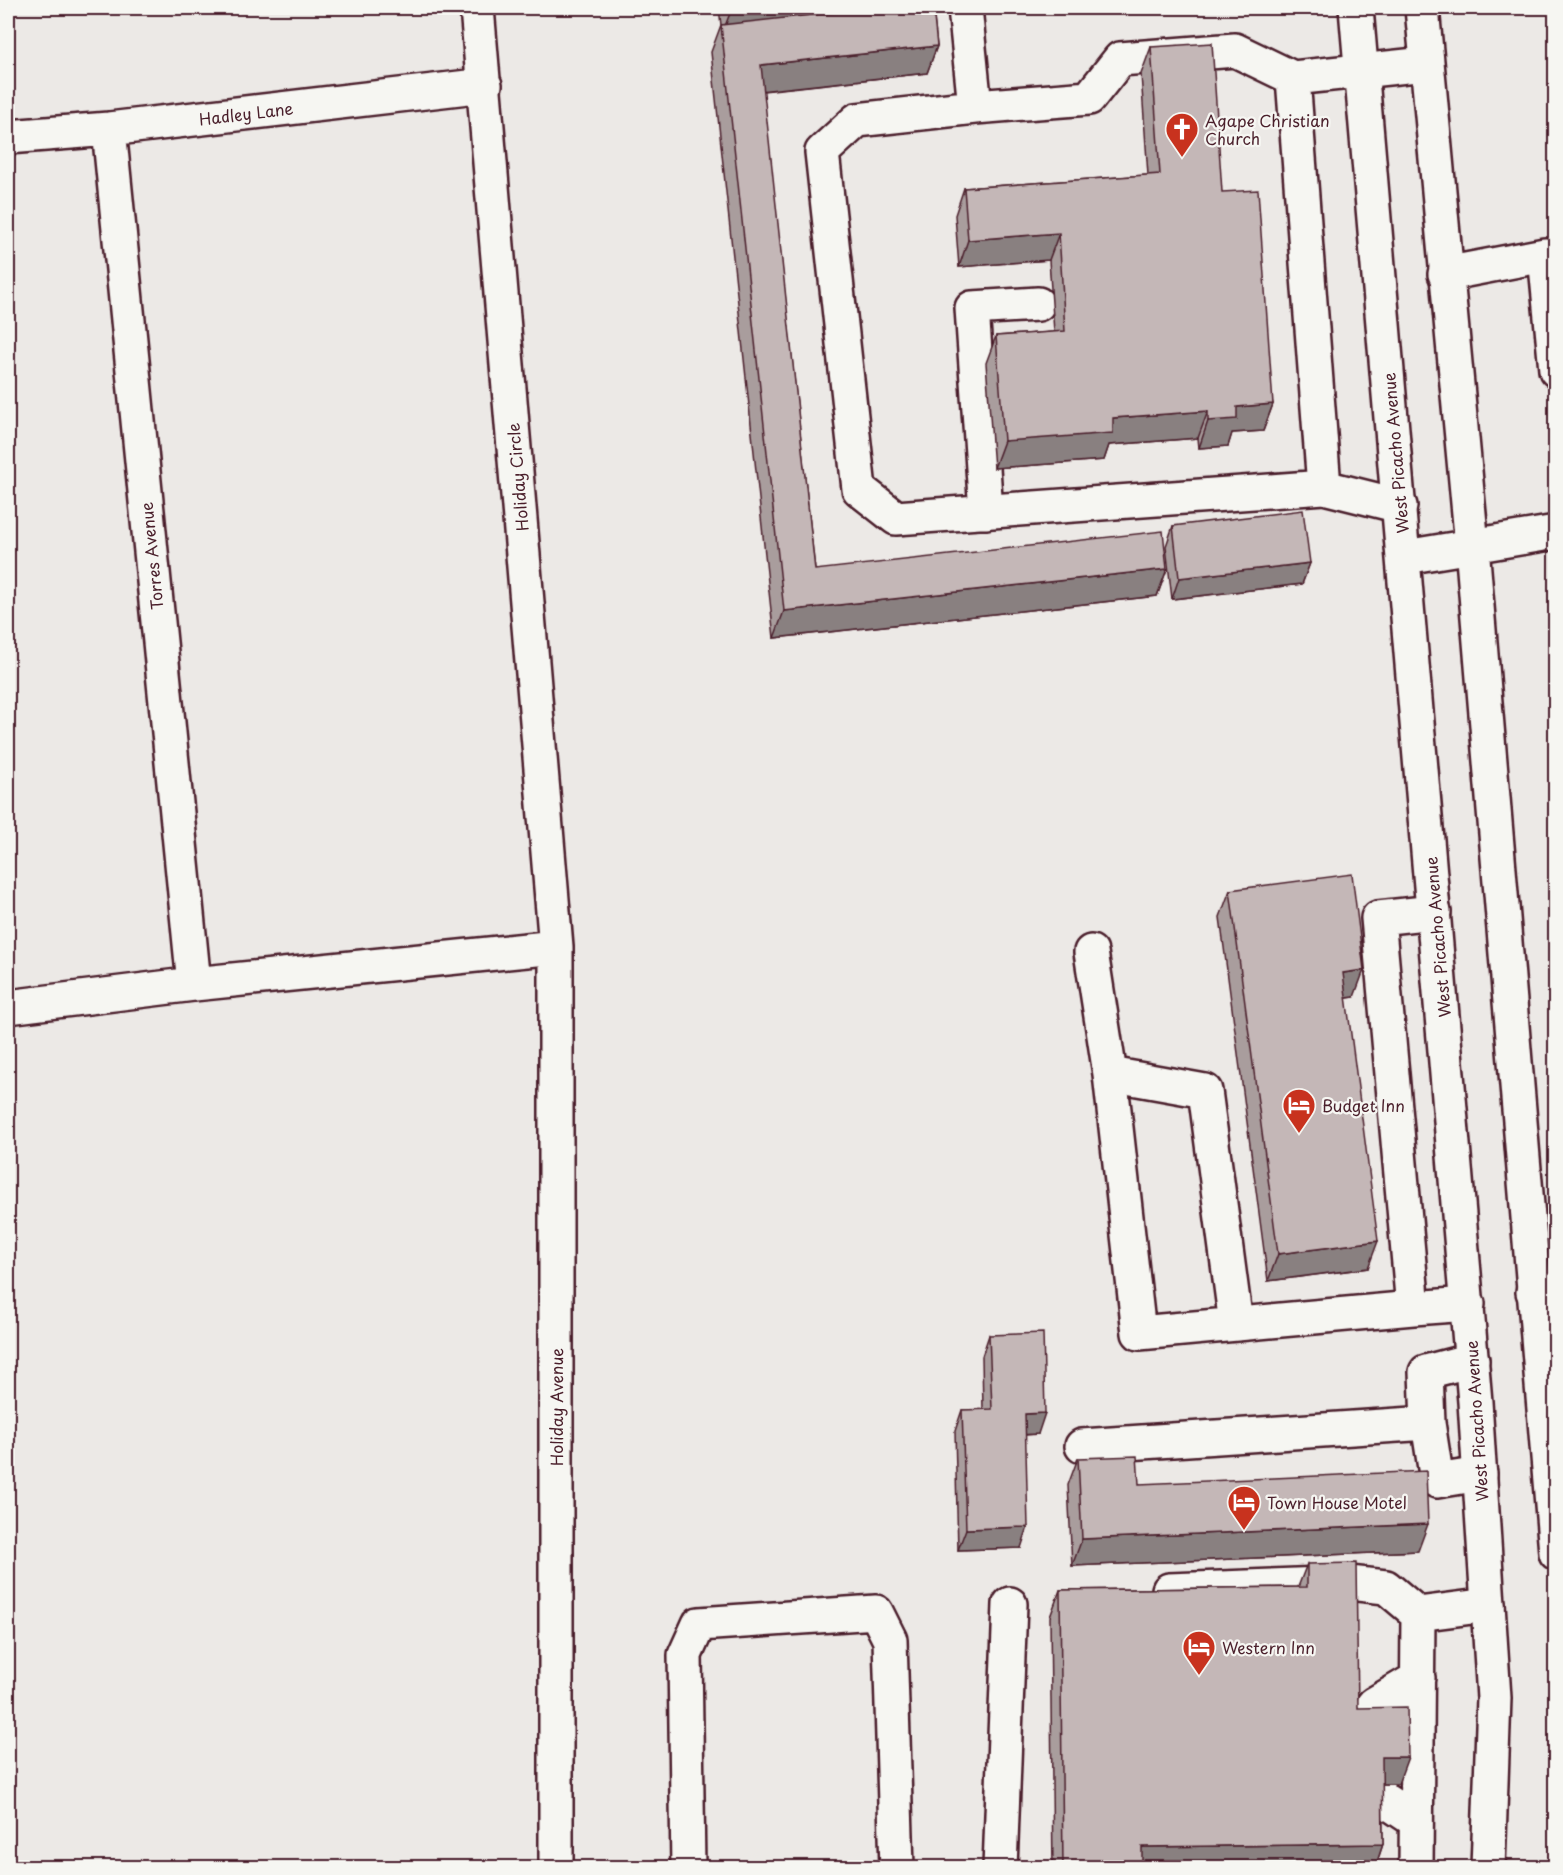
<svg xmlns="http://www.w3.org/2000/svg" width="1563" height="1875" font-family="'Playpen Sans',sans-serif">
<style>
.lines{fill:none;stroke-linecap:round;stroke-linejoin:round}
.minor-casing{stroke:#4a1f2b;stroke-width:38}
.major-casing{stroke:#4a1f2b;stroke-width:38}
.minor{stroke:#f6f6f2;stroke-width:33}
.major{stroke:#f6f6f2;stroke-width:33}
.wall{fill:#a99d9d;stroke:#4a1f2b;stroke-width:1.5}
.shaded-wall{fill:#898080;stroke:#4a1f2b;stroke-width:1.5}
.building{fill:#c4b7b7;stroke:#4a1f2b;stroke-width:1.5}
.labels{text-anchor:middle;dominant-baseline:central;stroke-width:4.5;stroke-linejoin:round;paint-order:stroke}
.street-label{font-size:16px;fill:#4a1f2b;stroke:#f6f6f2}
.poi-label{font-size:16px;fill:#4a1f2b;stroke:#f6f6f2;text-anchor:start}
</style>
<rect width="100%" height="100%" fill="#ece9e6"/>
<filter id="ink" filterUnits="userSpaceOnUse"><feTurbulence type="fractalNoise" baseFrequency=".0167" numOctaves="2"/><feDisplacementMap in="SourceGraphic" scale="12" xChannelSelector="R" yChannelSelector="G"/><feConvolveMatrix kernelMatrix="1 2 1 2 8 2 1 2 1" color-interpolation-filters="sRGB"/></filter>
<g filter="url(#ink)">
<g class="lines">
<defs>
<path id="minor" d="M477,8L556,947V1868
M965,8L975,107L1089,98L1120,59L1235,50L1293,78L1426,64
M1293,78L1324,487
M975,107L857,120L822,152L859,489L896,518L1324,487L1400,506
M109,129L194,984
M8,137L109,129L485,85
M1445,274L1545,255L1556,370
M986,512L972,308L1038,304
M1472,546L1556,532
M1434,912L1378,918L1413,1308L1468,1304
M1091,952L1110,1074L1139,1333L1413,1308
M8,1007L194,984L556,947
M1110,1074L1205,1091L1236,1324
M1533,1292L1556,1290
M1472,1360L1426,1372L1428,1423L1437,1481L1480,1474
M1082,1446L1428,1423
M1169,1590L1349,1583L1386,1587L1418,1614
M1375,1735L1374,1704L1418,1678
M1377,1784V1795L1416,1821
M688,1868L685,1655L699,1624L876,1612L890,1640L897,1868
M1000,1868L1010,1604
M1416,1868L1418,1614L1488,1605"/>
<path id="major" d="M1356,8L1475,1402L1494,1698L1488,1868
M1422,8L1472,546L1556,1553
M1405,557L1472,546"/>
</defs>
<use href="#minor" class="minor-casing"/>
<use href="#major" class="major-casing"/>
<use href="#minor" class="minor"/>
<use href="#major" class="major"/>
</g>
<path class="wall" d="M719,8H933L937,46L927,73L763,91L815,570L1167,569L1157,596L774,638L711,52L721,25Z
M1151,47L1222,192L1273,404L1263,431L1232,433L1228,446L1199,448L1198,438L1109,445L1104,460L994,468L986,363L996,336L1054,332L1049,260L959,267L955,215L964,188L1148,175L1141,74Z
M1173,526L1310,563L1302,584L1172,599L1166,546Z
M1230,890L1354,997L1346,998L1368,1268L1268,1281L1220,917Z
M989,1335L1038,1434L1025,1435L1021,1548L958,1550L955,1431L962,1410H983L982,1356Z
M1078,1458L1139,1484L1418,1551L1072,1566L1068,1485Z
M1307,1564L1358,1708L1398,1784H1382L1383,1844L1375,1868H1053L1050,1617L1060,1590L1298,1587Z"/>
<path class="shaded-wall" d="M732,8H893L722,34Z
M937,46L927,73L751,92L761,65Z
M1059,233L1049,260L959,267L968,240Z
M1273,404L1263,431L1232,433L1228,446L1199,448L1208,421L1237,407Z
M1208,411L1198,438L1109,445L1104,460L994,468L1004,441L1113,418Z
M1310,563L1302,584L1172,599L1179,578Z
M1167,569L1157,596L774,638L784,611Z
M1364,970L1354,997L1333,1000L1343,973Z
M1378,1241L1368,1268L1268,1281L1278,1254Z
M1045,1413L1038,1434L1017,1435L1025,1414Z
M1428,1524L1418,1551L1072,1566L1082,1539Z
M1028,1527L1021,1548L958,1550L966,1529Z
M1382,1757H1408L1398,1784H1372Z
M1383,1844L1375,1868H1135L1142,1847Z"/>
<path class="building" d="M876,8H933L937,46L761,65L815,570L1163,531L1167,569L784,611L721,25Z
M1212,43L1222,192L1258,190L1273,404L1237,407V419L1208,421V411L1113,418V433L1004,441L996,336L1065,331L1059,233L968,240L964,188L1160,174L1151,47Z
M1303,510L1310,563L1179,578L1173,526Z
M1352,874L1364,970L1343,973L1378,1241L1278,1254L1230,890Z
M1043,1333L1045,1413L1025,1414L1028,1527L966,1529L962,1410L992,1409L989,1335Z
M1137,1456L1139,1484L1426,1471L1428,1524L1082,1539L1078,1458Z
M1356,1563L1358,1708L1407,1707L1408,1757H1382L1383,1844L1142,1847V1868H1063L1060,1590L1307,1587V1564Z"/>
</g>
<defs>
<symbol id="church-pin" viewBox="-11 -11 22 30"><path d="M0 17L-7.5 6A9.5 9.5 0 1 1 7.5 6Z" fill="#c8321e" stroke="#f6f6f2"/><path d="M-1.2-6h2.4v3.5h3.3v2.4h-3.3V6h-2.4V-.1h-3.3v-2.4h3.3Z" fill="#fff"/></symbol>
<symbol id="hotel-pin" viewBox="-11 -11 22 30"><path d="M0 17L-7.5 6A9.5 9.5 0 1 1 7.5 6Z" fill="#c8321e" stroke="#f6f6f2"/><path d="M-6-4.5h1.5V1H6V5H4.5V3h-9V5H-6ZM-4 0a1.8 1.8 0 1 1 3.6 0ZM.5 0V-2.5h3Q6-2.5 6 0Z" fill="#fff"/></symbol>
</defs>
<g fill-rule="evenodd">
<use href="#church-pin" x="1163" y="110" width="38" height="52"/>
<use href="#hotel-pin" x="1280" y="1086" width="38" height="52"/>
<use href="#hotel-pin" x="1225" y="1483" width="38" height="52"/>
<use href="#hotel-pin" x="1180" y="1628" width="38" height="52"/>
</g>
<g class="labels">
<g class="street-label">
<text transform="translate(246 113) rotate(-7)">Hadley Lane</text>
<text transform="translate(1395 453) rotate(-95)">West Picacho Avenue</text>
<text transform="translate(517 477) rotate(-95)">Holiday Circle</text>
<text transform="translate(151 556) rotate(-96)">Torres Avenue</text>
<text transform="translate(1437 937) rotate(-95)">West Picacho Avenue</text>
<text transform="translate(556 1407) rotate(-90)">Holiday Avenue</text>
<text transform="translate(1476 1421) rotate(-94)">West Picacho Avenue</text>
</g>
<g class="poi-label">
<text x="1205" y="120">Agape Christian<tspan x="1205" dy="18">Church</tspan></text>
<text x="1322" y="1105">Budget Inn</text>
<text x="1267" y="1502">Town House Motel</text>
<text x="1222" y="1647">Western Inn</text>
</g>
</g>
<rect width="1563" height="1875" fill="none" stroke="#f6f6f2" stroke-width="30"/>
<rect x="15" y="15" width="1533" height="1845" fill="none" stroke="#4a1f2b" stroke-width="2" filter="url(#ink)"/>
</svg>
